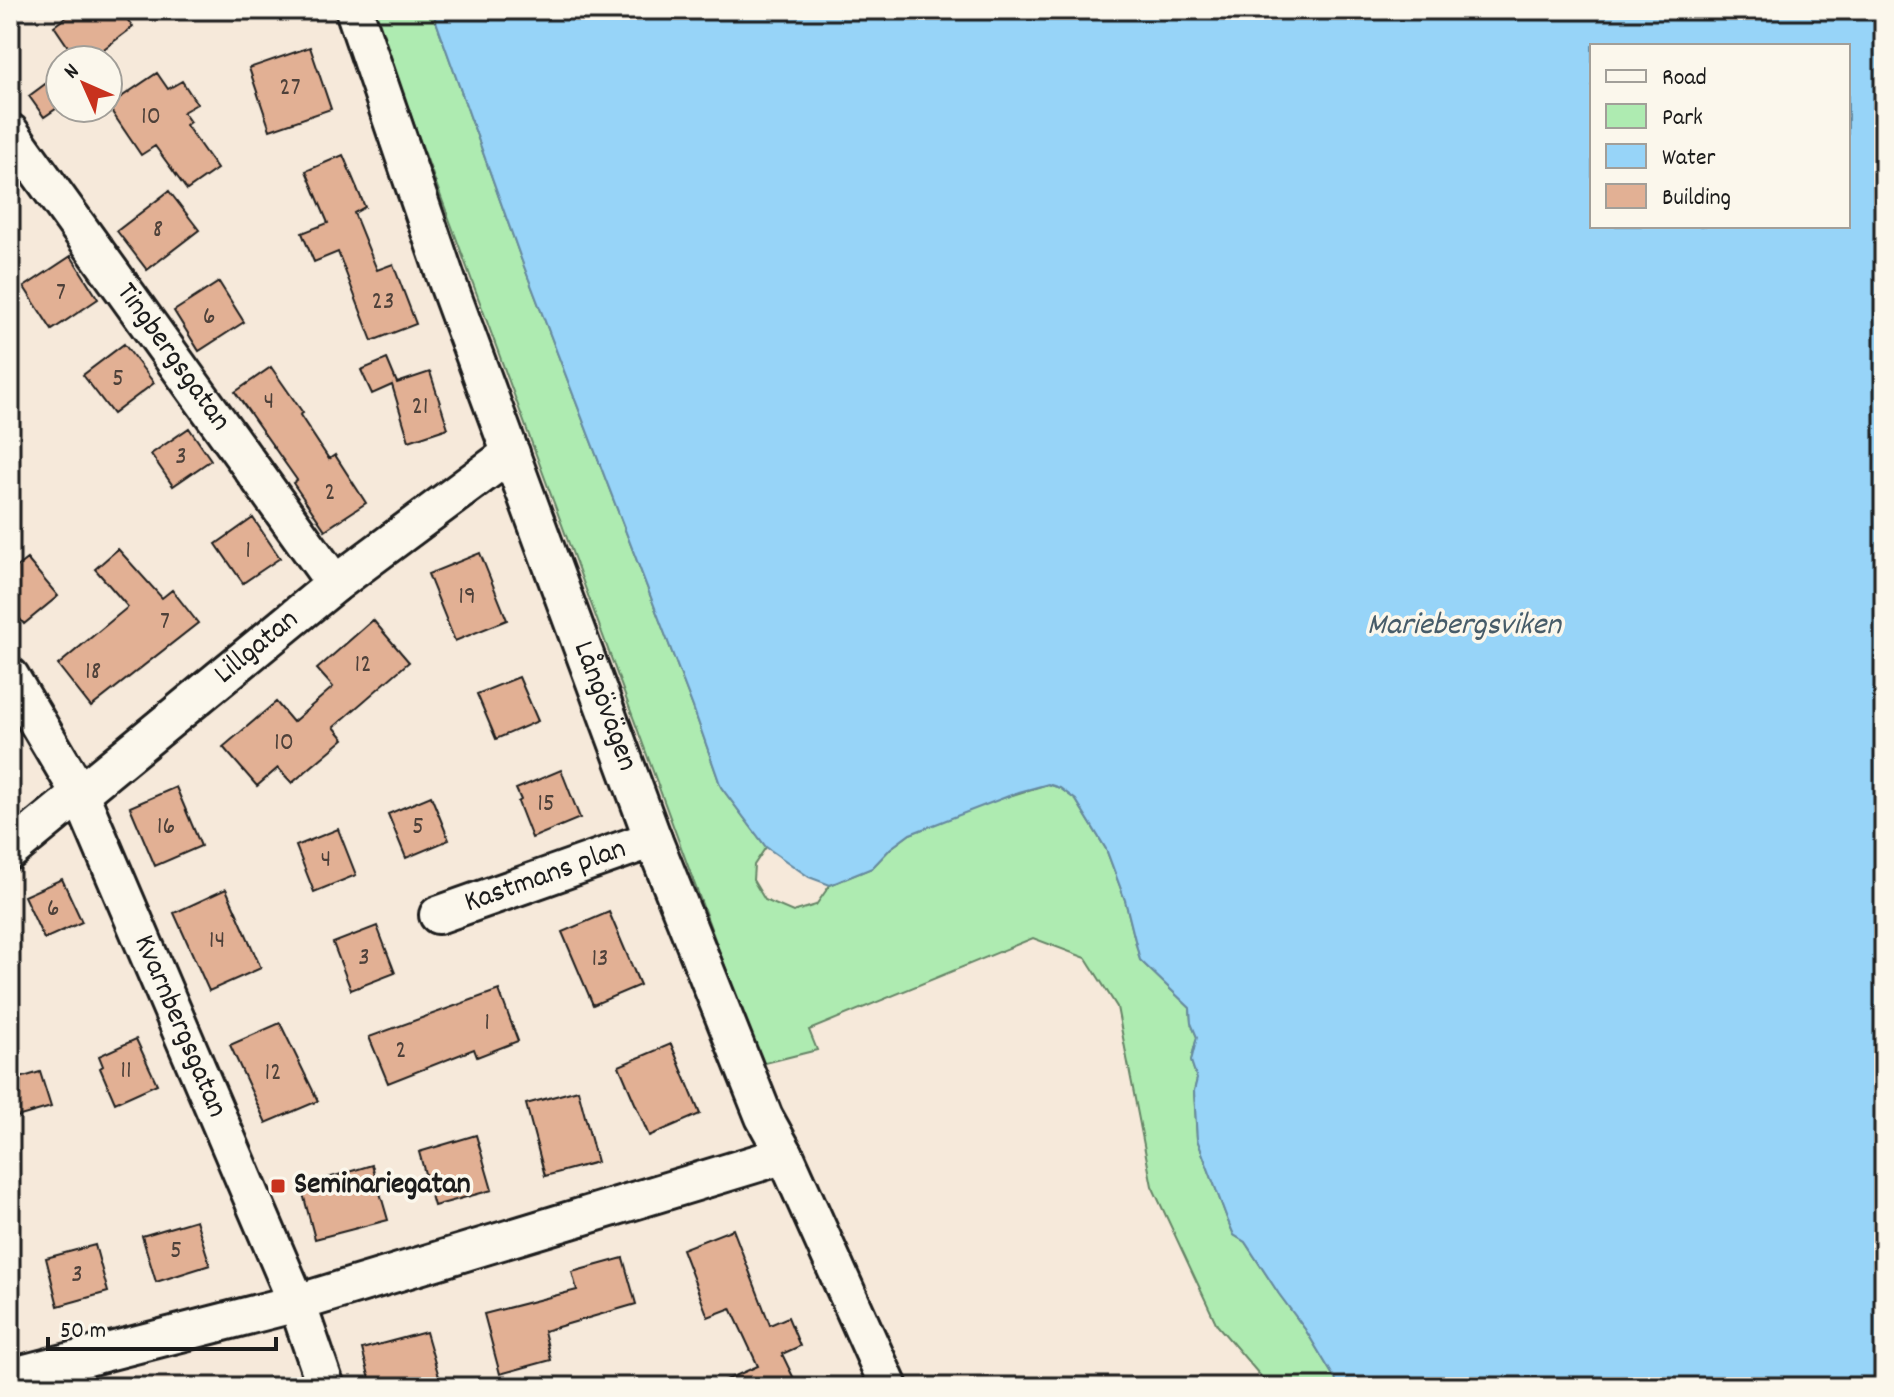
<svg xmlns="http://www.w3.org/2000/svg" width="1894" height="1397" font-family="Dekko,sans-serif">
<style>
.green{fill:#aeebb1;stroke:#658466;stroke-width:2}
.water{fill:#97d4f8;stroke:#668aa0;stroke-width:2;fill-rule:evenodd}
.building{fill:#e2b094;stroke:#1c1c1c;stroke-width:2}
.lines{fill:none;stroke-linecap:round;stroke-linejoin:round}
.minor-casing{stroke:#1c1c1c;stroke-width:42}
.minor{stroke:#fbf7ec;stroke-width:36}
.poi-dot{fill:#c8321e;stroke:#fbf7ec;stroke-width:3}
.labels{text-anchor:middle;dominant-baseline:central;stroke-width:7;stroke-linejoin:round;paint-order:stroke}
.number-label{font-size:26px;fill:#4e413a}
.street-label{font-size:30px;fill:#1c1c1c;stroke:#fbf7ec}
.poi-label{font-size:30px;font-weight:bold;fill:#1c1c1c;stroke:#fbf7ec;text-anchor:start}
.water-label{font-size:32px;font-style:italic;fill:#475c69;stroke:#fbf7ec}
</style>
<rect width="100%" height="100%" fill="#f6e9da"/>
<filter id="ink" filterUnits="userSpaceOnUse"><feTurbulence type="fractalNoise" baseFrequency=".0125" numOctaves="2"/><feDisplacementMap in="SourceGraphic" scale="16" xChannelSelector="R" yChannelSelector="G"/><feConvolveMatrix kernelMatrix="1 2 1 2 8 2 1 2 1" color-interpolation-filters="sRGB"/></filter>
<g filter="url(#ink)">
<path class="green" d="M372,10H432L520,256L693,707L721,787L766,847L754,865L753,880L765,900L793,912L816,905L830,885L872,868L891,848L910,834L984,804L1048,784L1060,788L1076,800L1106,849L1125,900L1140,960L1190,1008L1191,1023L1197,1037L1191,1061L1197,1079L1194,1091L1197,1139L1228,1221L1234,1235L1245,1242L1279,1294L1305,1329L1340,1387H1270L1217,1325L1152,1186L1117,1007L1086,958L1033,938L809,1030L817,1050L761,1064Z"/>
<path class="water" d="M432,10H1884V1387H1340L1305,1329L1279,1294L1245,1242L1234,1235L1228,1221L1197,1139L1194,1091L1197,1079L1191,1061L1197,1037L1191,1023L1190,1008L1140,960L1125,900L1106,849L1076,800L1060,788L1048,784L1019,792L910,834L891,848L872,868L830,885L809,877L766,847L721,787L693,707L520,256ZM1592,46H1848V226H1592Z"/>
<path class="building" d="M76,10H120L133,27L89,60H77L54,26Z
M310,47L331,109L270,130L249,68Z
M60,73V106L44,117L29,96Z
M157,73L168,89L182,81L197,104L183,112L190,122L186,125L217,169L187,190L155,146L141,155L108,106Z
M343,155L365,207L354,213L377,270L393,264L416,324L372,341L338,252L314,262L302,233L328,223L306,171Z
M169,191L199,230L147,270L117,231Z
M71,256L98,299L52,330L24,287Z
M219,282L244,322L199,351L174,311Z
M124,344L154,383L113,414L83,375Z
M387,359L397,383L430,372L448,428L409,441L392,385L372,394L361,370Z
M271,367L303,413L300,415L329,459L335,455L366,503L325,530L293,483L297,480L235,392Z
M189,428L211,460L173,486L151,454Z
M253,518L280,558L243,583L216,544Z
M118,549L162,598L172,590L198,623L91,707L58,665L128,607L95,569Z
M480,553L507,620L455,641L428,574Z
M27,559L58,596L24,624L10,607V572Z
M373,620L409,662L334,727L344,739L292,783L278,768L257,786L223,747L276,702L293,722L333,687L317,669Z
M519,677L538,721L496,739L477,694Z
M561,770L580,818L532,838L518,802L521,800L516,789Z
M176,787L201,846L155,866L130,807Z
M431,796L449,840L406,858L388,814Z
M338,829L356,875L314,892L296,846Z
M62,879L82,922L44,939L24,896Z
M226,889L261,968L209,991L174,913Z
M609,912L640,985L593,1005L562,932Z
M377,926L395,973L351,990L333,943Z
M499,990L518,1041L477,1057L474,1049L388,1083L369,1037Z
M280,1023L318,1101L266,1123L230,1045Z
M136,1039L157,1084L115,1103L100,1068L103,1066L99,1056Z
M671,1044L700,1114L649,1136L619,1066Z
M40,1072L51,1107L10,1119V1081Z
M578,1090L597,1162L545,1176L526,1104Z
M476,1135L492,1190L434,1206L419,1152Z
M372,1165L388,1220L315,1239L301,1186Z
M196,1220L210,1265L156,1282L142,1236Z
M733,1229L770,1325L788,1317L800,1346L782,1354L798,1387H710L758,1366L731,1308L708,1317L682,1249Z
M95,1245L108,1292L58,1306L46,1258Z
M623,1258L636,1304L544,1331L551,1360L500,1374L484,1314L577,1290L572,1272Z
M426,1332L442,1387H372L362,1349Z"/>
<g class="lines">
<defs>
<g id="minor">
<path id="s1" d="M354,10L448,284L653,839L764,1117L785,1155L889,1387"/>
<path id="s2" d="M10,132L335,584"/>
<path id="s3" d="M10,676L80,794L297,1303L326,1387"/>
<path id="s4" d="M10,851L335,584L511,453"/>
<path id="s5" d="M438,915L653,839"/>
<path d="M10,1377L297,1303L785,1155"/>
</g>
</defs>
<use href="#minor" class="minor-casing"/>
<use href="#minor" class="minor"/>
</g>
</g>
<rect class="poi-dot" x="270" y="1178" width="16" height="16" rx="4"/>
<g class="labels">
<g class="number-label">
<text x="290" y="88">27</text>
<text x="151" y="117">10</text>
<text x="158" y="230">8</text>
<text x="61" y="293">7</text>
<text x="383" y="302">23</text>
<text x="209" y="317">6</text>
<text x="118" y="379">5</text>
<text x="269" y="402">4</text>
<text x="420" y="407">21</text>
<text x="181" y="457">3</text>
<text x="330" y="493">2</text>
<text x="248" y="551">1</text>
<text x="467" y="597">19</text>
<text x="165" y="622">7</text>
<text x="363" y="665">12</text>
<text x="93" y="672">18</text>
<text x="284" y="743">10</text>
<text x="546" y="804">15</text>
<text x="166" y="827">16</text>
<text x="418" y="827">5</text>
<text x="326" y="860">4</text>
<text x="53" y="909">6</text>
<text x="217" y="941">14</text>
<text x="364" y="958">3</text>
<text x="600" y="959">13</text>
<text x="487" y="1023">1</text>
<text x="401" y="1051">2</text>
<text x="126" y="1071">11</text>
<text x="273" y="1073">12</text>
<text x="176" y="1251">5</text>
<text x="77" y="1275">3</text>
</g>
<g class="street-label">
<text stroke="none"><textPath href="#s2" startOffset="278">Tingbergsgatan</textPath></text>
<text stroke="none"><textPath href="#s4" startOffset="320">Lillgatan</textPath></text>
<text stroke="none"><textPath href="#s1" startOffset="740">Långövägen</textPath></text>
<text stroke="none"><textPath href="#s5" startOffset="114">Kastmans plan</textPath></text>
<text stroke="none"><textPath href="#s3" startOffset="390">Kvarnbergsgatan</textPath></text>
</g>
<g class="poi-label">
<text x="294" y="1186">Seminariegatan</text>
</g>
<g class="water-label">
<text x="1464" y="627">Mariebergsviken</text>
</g>
</g>
<rect width="1894" height="1397" fill="none" stroke="#fbf7ec" stroke-width="40"/>
<rect x="20" y="20" width="1854" height="1357" fill="none" stroke="#1c1c1c" stroke-width="3" filter="url(#ink)"/>
<rect x="1590" y="44" width="260" height="184" fill="#fbf7ec" stroke="#a29f99" stroke-width="2"/>
<rect x="1606" y="70" width="40" height="12" fill="#fbf7ec" stroke="#a29f99" stroke-width="2"/>
<text x="1662" y="84" font-size="24" fill="#1c1c1c">Road</text>
<rect x="1606" y="104" width="40" height="24" fill="#aeebb1" stroke="#a29f99" stroke-width="2"/>
<text x="1662" y="124" font-size="24" fill="#1c1c1c">Park</text>
<rect x="1606" y="144" width="40" height="24" fill="#97d4f8" stroke="#a29f99" stroke-width="2"/>
<text x="1662" y="164" font-size="24" fill="#1c1c1c">Water</text>
<rect x="1606" y="184" width="40" height="24" fill="#e2b094" stroke="#a29f99" stroke-width="2"/>
<text x="1662" y="204" font-size="24" fill="#1c1c1c">Building</text>
<g transform="translate(84 84) rotate(315)"><circle r="38" fill="#fbf7ec" stroke="#a29f99" stroke-width="2"/>
<path d="M0-6L14 30L0 20L-14 30Z" fill="#c8321e"/>
<text y="-12" font-size="22" font-weight="bold" text-anchor="middle" fill="#1c1c1c">N</text>
</g>
<path d="M48 1337v12h228v-12" fill="none" stroke="#1c1c1c" stroke-width="4"/>
<text x="60" y="1337" font-size="24" fill="#1c1c1c" stroke="#fbf7ec" stroke-width="6" paint-order="stroke">50 m</text>
</svg>
